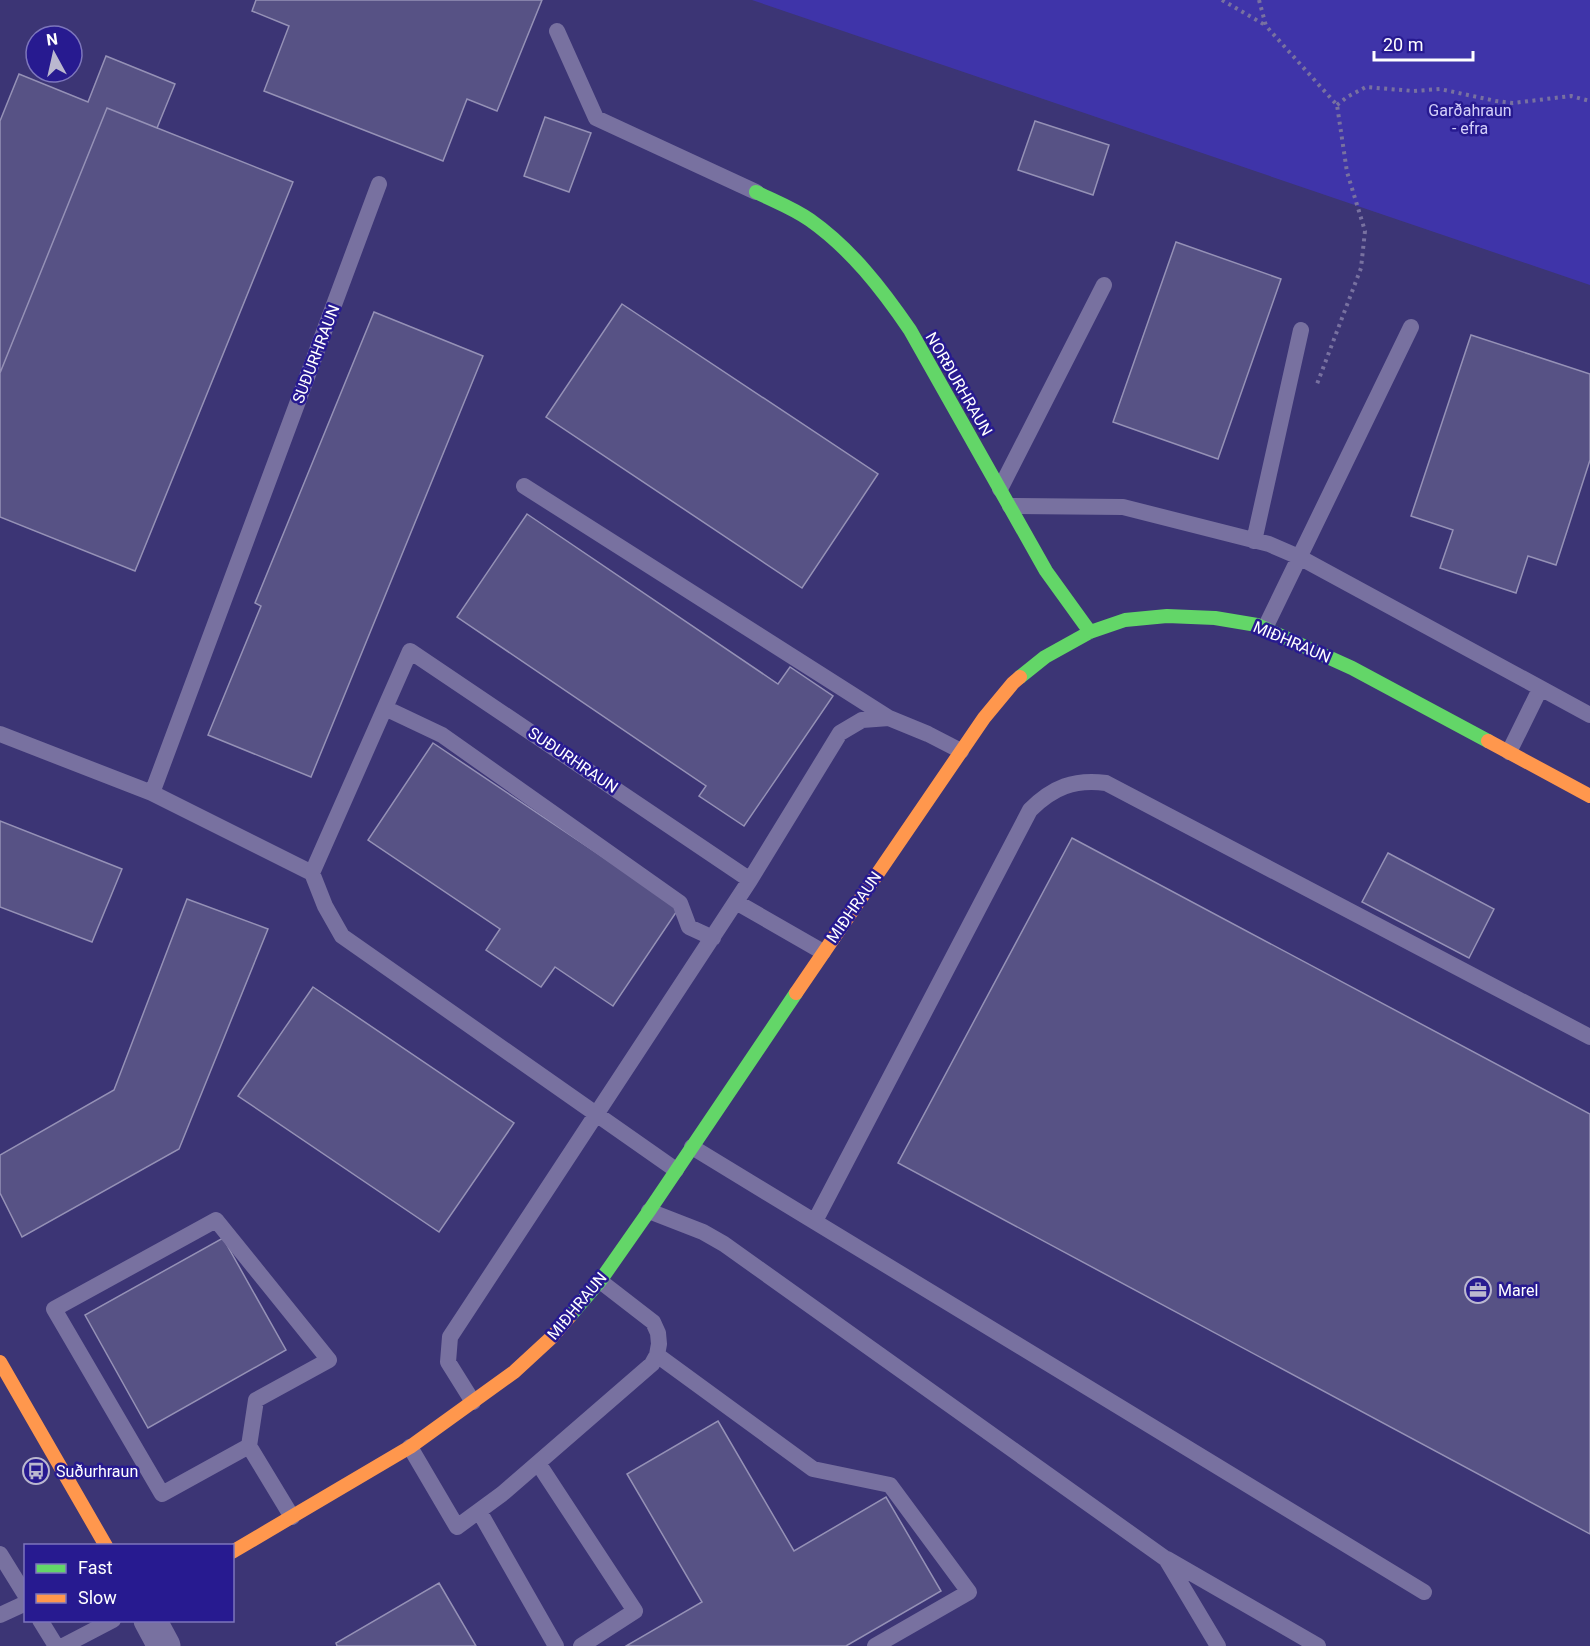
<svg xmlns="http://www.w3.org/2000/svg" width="1590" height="1646" font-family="Roboto,sans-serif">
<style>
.green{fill:#3f34a9}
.building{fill:#575285;stroke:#9591b6;stroke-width:1.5}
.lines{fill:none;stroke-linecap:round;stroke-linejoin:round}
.path{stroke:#7871a0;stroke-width:4;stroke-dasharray:3 4.5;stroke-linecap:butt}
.lane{stroke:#7871a0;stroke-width:16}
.street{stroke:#7871a0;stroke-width:33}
.fast{stroke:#63d668;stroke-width:14}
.slow{stroke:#ff974d;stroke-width:14}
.labels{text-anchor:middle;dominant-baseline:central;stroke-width:5;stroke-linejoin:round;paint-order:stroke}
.park-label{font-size:16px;fill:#d3cffa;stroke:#271a90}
.street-label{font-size:16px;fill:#fff;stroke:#271a90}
.poi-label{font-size:16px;fill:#fff;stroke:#271a90;text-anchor:start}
</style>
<rect width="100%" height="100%" fill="#3c3575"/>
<path class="green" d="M752,0H1590V285Z"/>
<path class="building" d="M256,0H542L497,111L467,99L443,161L264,91L289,26L252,11Z
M106,56L175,84L157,128L107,108L0,373V121L19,74L88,102Z
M107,108L293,182L135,571L0,517V373Z
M545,117L591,133L569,192L524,176Z
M1035,121L1109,145L1093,195L1018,170Z
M1176,242L1281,279L1218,459L1113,422Z
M622,304L878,474L802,588L546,417Z
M374,312L483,356L311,777L208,735L261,606L255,603Z
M1471,335L1590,374V460L1556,565L1528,556L1516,593L1440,568L1453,530L1411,516Z
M527,514L778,684L790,667L833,696L744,826L699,796L706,786L457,617Z
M433,743L679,908L613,1006L555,967L541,987L486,950L500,929L368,840Z
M0,821L122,869L92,942L0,907Z
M1072,838L1590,1114V1534L898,1163Z
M1388,853L1494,909L1469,958L1362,902Z
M187,899L268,929L179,1149L22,1237L0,1193V1155L114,1090Z
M313,987L514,1123L439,1232L238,1096Z
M223,1238L286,1350L148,1428L85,1315Z
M718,1421L794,1551L886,1497L941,1591L846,1646H626L702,1602L627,1474Z
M439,1583L476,1646H337L336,1643Z"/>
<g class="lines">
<path class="path" d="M1222,0L1265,25
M1259,0L1266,26L1337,105L1347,172L1365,231L1361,268L1317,384
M1337,105L1347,97L1366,87L1414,91L1440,89L1496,101L1513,103L1571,96L1590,101"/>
<path class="lane" d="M557,31L596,118L756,192
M524,486L889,718
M1000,489L1104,285
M1010,506L1123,507L1269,544L1299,557L1590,715
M1254,541L1301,330
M1265,628L1411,327
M385,708L442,735L680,903L689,927L713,938
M0,734L152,793L312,873L325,906L342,936L676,1170
M1509,752L1540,689
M152,793L379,184
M312,873L410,651L750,880L840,733L862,720L889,718L928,734L961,751
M736,902L823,952
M692,1147L1424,1592
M649,1211L703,1232L724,1244L1166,1559L1218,1646
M815,1221L1030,810C1053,787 1074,779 1106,783L1590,1037
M657,1355L813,1469L890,1485L969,1592L875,1646
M473,1402L448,1362L450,1337L750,880
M249,1446L256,1400L329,1360L216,1220L54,1309L162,1494L249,1446L292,1517
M410,1447L457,1527L502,1494L652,1364L657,1355L659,1344L658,1333L653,1322L600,1281
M538,1463L635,1611L581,1646
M479,1511L556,1646
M0,1554L26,1596
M1167,1559L1318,1646
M0,1615L26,1603
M40,1620L56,1646
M63,1646L113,1620"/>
<path class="street" d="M150,1620L164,1646"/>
<path class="fast" d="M756,192C774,201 793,208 810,220C851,249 882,289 910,330L1046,571L1090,632
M1020,677L1045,657L1090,632L1125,620L1167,616L1215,618L1257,625L1352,668L1488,741
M570,1316L600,1281L649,1211L796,993"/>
<path class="slow" d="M1488,741L1590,796
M796,993L984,718L1013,683L1020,677
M0,1362L106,1546
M232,1552L410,1447L514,1372L552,1337L570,1316"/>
</g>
<defs>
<symbol id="office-ring" viewBox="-11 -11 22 22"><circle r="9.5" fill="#271a90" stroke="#bbb8cf" stroke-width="1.5"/><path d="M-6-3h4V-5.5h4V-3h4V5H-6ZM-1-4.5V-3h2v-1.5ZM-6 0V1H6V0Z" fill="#bbb8cf"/></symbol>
<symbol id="bus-ring" viewBox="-11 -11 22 22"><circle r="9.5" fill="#271a90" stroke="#bbb8cf" stroke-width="1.5"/><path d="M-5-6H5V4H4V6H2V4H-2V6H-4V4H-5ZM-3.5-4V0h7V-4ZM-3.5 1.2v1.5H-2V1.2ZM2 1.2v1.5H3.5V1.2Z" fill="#bbb8cf"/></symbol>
</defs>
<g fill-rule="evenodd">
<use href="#office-ring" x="1463" y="1275" width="30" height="30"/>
<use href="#bus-ring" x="21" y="1456" width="30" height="30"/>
</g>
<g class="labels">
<g class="park-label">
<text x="1470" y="110">Garðahraun<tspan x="1470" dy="18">- efra</tspan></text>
</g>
<g class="street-label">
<text transform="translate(316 354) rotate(-69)">SUÐURHRAUN</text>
<text transform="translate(959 384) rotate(60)">NORÐURHRAUN</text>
<text transform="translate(1292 642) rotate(23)">MIÐHRAUN</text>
<text transform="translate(573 760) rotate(34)">SUÐURHRAUN</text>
<text transform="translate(854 907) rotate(-55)">MIÐHRAUN</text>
<text transform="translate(577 1306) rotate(-50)">MIÐHRAUN</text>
</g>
<g class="poi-label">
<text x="1498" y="1290">Marel</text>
<text x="56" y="1471">Suðurhraun</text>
</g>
</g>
<rect x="24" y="1544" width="210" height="78" fill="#271a90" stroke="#7d76bc" stroke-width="1.5"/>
<rect x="36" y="1564" width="30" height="9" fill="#63d668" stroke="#7d76bc" stroke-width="1.5"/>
<text x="78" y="1574" font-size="18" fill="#ffffff">Fast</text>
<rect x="36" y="1594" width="30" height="9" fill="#ff974d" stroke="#7d76bc" stroke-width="1.5"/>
<text x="78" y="1604" font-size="18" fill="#ffffff">Slow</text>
<g transform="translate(54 54) rotate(352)"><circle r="28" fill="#271a90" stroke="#7d76bc" stroke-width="1.5"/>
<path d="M0-4.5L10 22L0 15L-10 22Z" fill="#bbb8cf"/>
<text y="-9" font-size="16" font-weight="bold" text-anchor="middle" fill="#ffffff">N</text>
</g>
<path d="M1374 51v9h99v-9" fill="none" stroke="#ffffff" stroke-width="3"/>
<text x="1383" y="51" font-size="18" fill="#ffffff" stroke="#271a90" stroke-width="4.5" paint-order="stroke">20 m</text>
</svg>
